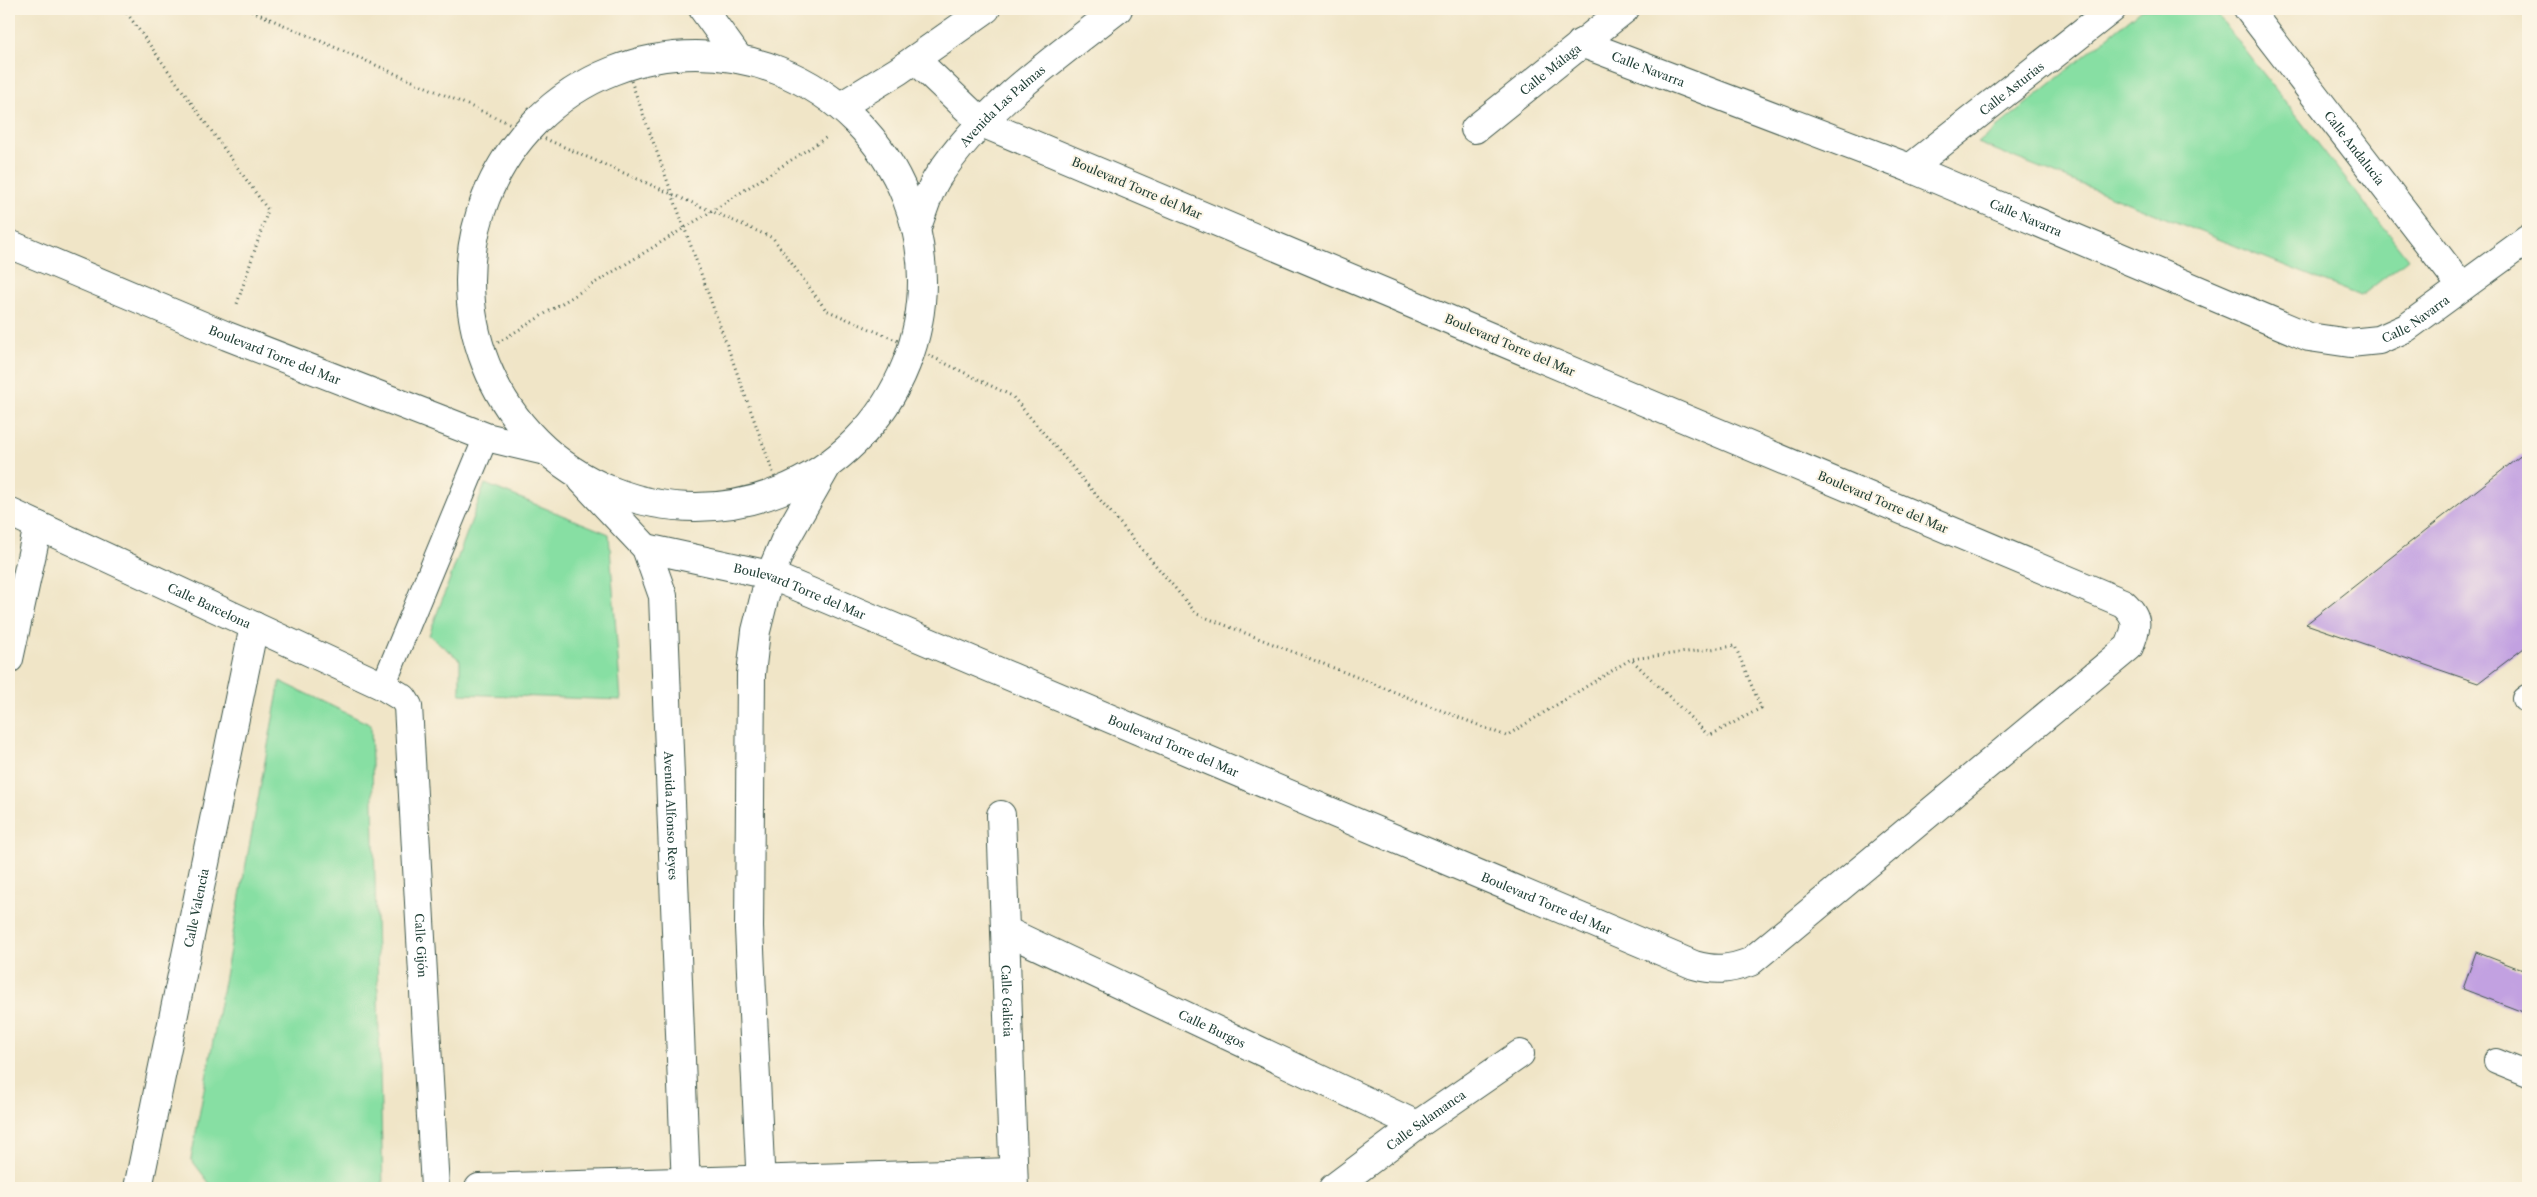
<svg xmlns="http://www.w3.org/2000/svg" width="2537" height="1197" font-family="'Libre Caslon Text',serif">
<style>
.green{fill:#87dfa3;stroke:#538e6c}
.building{fill:#c2a1e1}
.lines{fill:none;stroke-linecap:round;stroke-linejoin:round}
.service-casing{stroke:#3e564a;stroke-width:26}
.minor-casing{stroke:#3e564a;stroke-width:30}
.tertiary-casing{stroke:#3e564a;stroke-width:30}
.path{stroke:#3e564a;stroke-width:3;stroke-dasharray:1 4;stroke-linecap:butt}
.service{stroke:#fff;stroke-width:24}
.minor{stroke:#fff;stroke-width:28}
.tertiary{stroke:#fff;stroke-width:28}
.labels{text-anchor:middle;dominant-baseline:central;stroke-width:4;stroke-linejoin:round;paint-order:stroke}
.street-label{font-size:12px;fill:#1f3d34;stroke:#fcf5e5}
</style>
<rect width="100%" height="100%" fill="#fcf5e5"/>
<filter id="ink" filterUnits="userSpaceOnUse"><feTurbulence type="fractalNoise" baseFrequency=".02" numOctaves="2"/><feDisplacementMap in="SourceGraphic" scale="10" xChannelSelector="R" yChannelSelector="G"/><feConvolveMatrix kernelMatrix="1 2 1 2 8 2 1 2 1" color-interpolation-filters="sRGB"/></filter>
<filter id="wash" filterUnits="userSpaceOnUse"><feTurbulence type="fractalNoise" baseFrequency=".0096" numOctaves="4" result="noise"/><feDisplacementMap in="SourceGraphic" scale="20" xChannelSelector="R" yChannelSelector="G"/><feGaussianBlur stdDeviation="1.12" result="paint"/><feColorMatrix in="noise" values="0 0 0 0 0 0 0 0 0 0 0 0 0 0 0 0 0 1.4 0 .05"/><feComposite in="paint" operator="in"/></filter>
<g filter="url(#wash)">
<rect width="100%" height="100%" fill="#f0e5c7"/>
<path class="green" d="M2142,9H2213L2408,259L2361,296L1978,143Z
M485,484L609,534L621,700L460,694V660L429,635Z
M280,681L371,725L383,1188H213L191,1159Z"/>
<g id="blocks">
<path class="building" d="M2528,450V645L2478,683L2306,624Z
M2476,952L2528,972V1014L2463,989Z"/>
</g>
</g>
<g filter="url(#ink)">
<use href="#blocks" fill-opacity="0" stroke="#3e564a" stroke-width="1"/>
<g class="lines">
<defs>
<path id="service" d="M383,686L486,437
M2524,699L2528,696
M2496,1061L2528,1074"/>
<g id="minor">
<path d="M703,9L739,59"/>
<path id="s1" d="M2248,9L2462,287"/>
<path id="s2" d="M1581,43L1910,168L2309,337L2350,343L2379,340L2406,328L2528,239"/>
<path id="s3" d="M1475,129L1625,9"/>
<path id="s4" d="M1910,168L2112,9"/>
<path id="s5" d="M9,244L227,336L486,437L545,451"/>
<path id="s6" d="M9,512L383,686L403,698L408,706L435,1188"/>
<path id="s7" d="M646,548L770,575L1694,965C1716,971 1728,970 1750,962L2129,647C2137,628 2140,618 2123,603L982,123L915,59"/>
<path d="M9,659L38,526"/>
<path id="s8" d="M1001,815L1014,1188"/>
<path id="s9" d="M1006,931L1417,1125"/>
<path id="s10" d="M138,1188L254,626"/>
<path d="M479,1188L1013,1172"/>
<path id="s11" d="M1333,1188L1417,1125L1520,1054"/>
</g>
<g id="tertiary">
<circle cx="696" cy="281" r="226"/>
<path d="M841,106L898,71L986,9"/>
<path id="s12" d="M917,227C923,212 928,192 937,178C982,109 1054,59 1118,9"/>
<path id="s13" d="M582,480L646,548L663,596L686,1188"/>
<path d="M761,1188L749,928L751,674L756,631L770,575L785,540L827,466"/>
</g>
</defs>
<use href="#service" class="service-casing"/>
<use href="#minor" class="minor-casing"/>
<use href="#tertiary" class="tertiary-casing"/>
<path class="path" d="M124,9L268,210L237,304
M247,9L773,238L826,310L912,347L1012,396L1197,614L1506,736L1631,659L1735,646L1761,708L1709,736L1631,659
M626,67L777,483
M481,353L712,211L827,137"/>
<use href="#service" class="service"/>
<use href="#minor" class="minor"/>
<use href="#tertiary" class="tertiary"/>
</g>
</g>
<g class="labels">
<g class="street-label">
<text stroke="none"><textPath href="#s3" startOffset="96">Calle Málaga</textPath></text>
<text stroke="none"><textPath href="#s2" startOffset="72">Calle Navarra</textPath></text>
<text stroke="none"><textPath href="#s4" startOffset="129">Calle Asturias</textPath></text>
<text stroke="none"><textPath href="#s12" startOffset="151">Avenida Las Palmas</textPath></text>
<text stroke="none"><textPath href="#s1" startOffset="175">Calle Andalucía</textPath></text>
<text transform="translate(1137 188) rotate(23)">Boulevard Torre del Mar</text>
<text stroke="none"><textPath href="#s2" startOffset="478">Calle Navarra</textPath></text>
<text stroke="none"><textPath href="#s2" startOffset="898">Calle Navarra</textPath></text>
<text transform="translate(1510 345) rotate(23)">Boulevard Torre del Mar</text>
<text stroke="none"><textPath href="#s5" startOffset="288">Boulevard Torre del Mar</textPath></text>
<text transform="translate(1883 502) rotate(23)">Boulevard Torre del Mar</text>
<text stroke="none"><textPath href="#s7" startOffset="160">Boulevard Torre del Mar</textPath></text>
<text stroke="none"><textPath href="#s6" startOffset="221">Calle Barcelona</textPath></text>
<text stroke="none"><textPath href="#s7" startOffset="565">Boulevard Torre del Mar</textPath></text>
<text stroke="none"><textPath href="#s13" startOffset="364">Avenida Alfonso Reyes</textPath></text>
<text stroke="none"><textPath href="#s7" startOffset="970">Boulevard Torre del Mar</textPath></text>
<text stroke="none"><textPath href="#s10" startOffset="286">Calle Valencia</textPath></text>
<text stroke="none"><textPath href="#s6" startOffset="685">Calle Gijón</textPath></text>
<text stroke="none"><textPath href="#s8" startOffset="186">Calle Galicia</textPath></text>
<text stroke="none"><textPath href="#s9" startOffset="228">Calle Burgos</textPath></text>
<text stroke="none"><textPath href="#s11" startOffset="115">Calle Salamanca</textPath></text>
</g>
</g>
<rect width="2537" height="1197" fill="none" stroke="#fcf5e5" stroke-width="30"/>
</svg>
